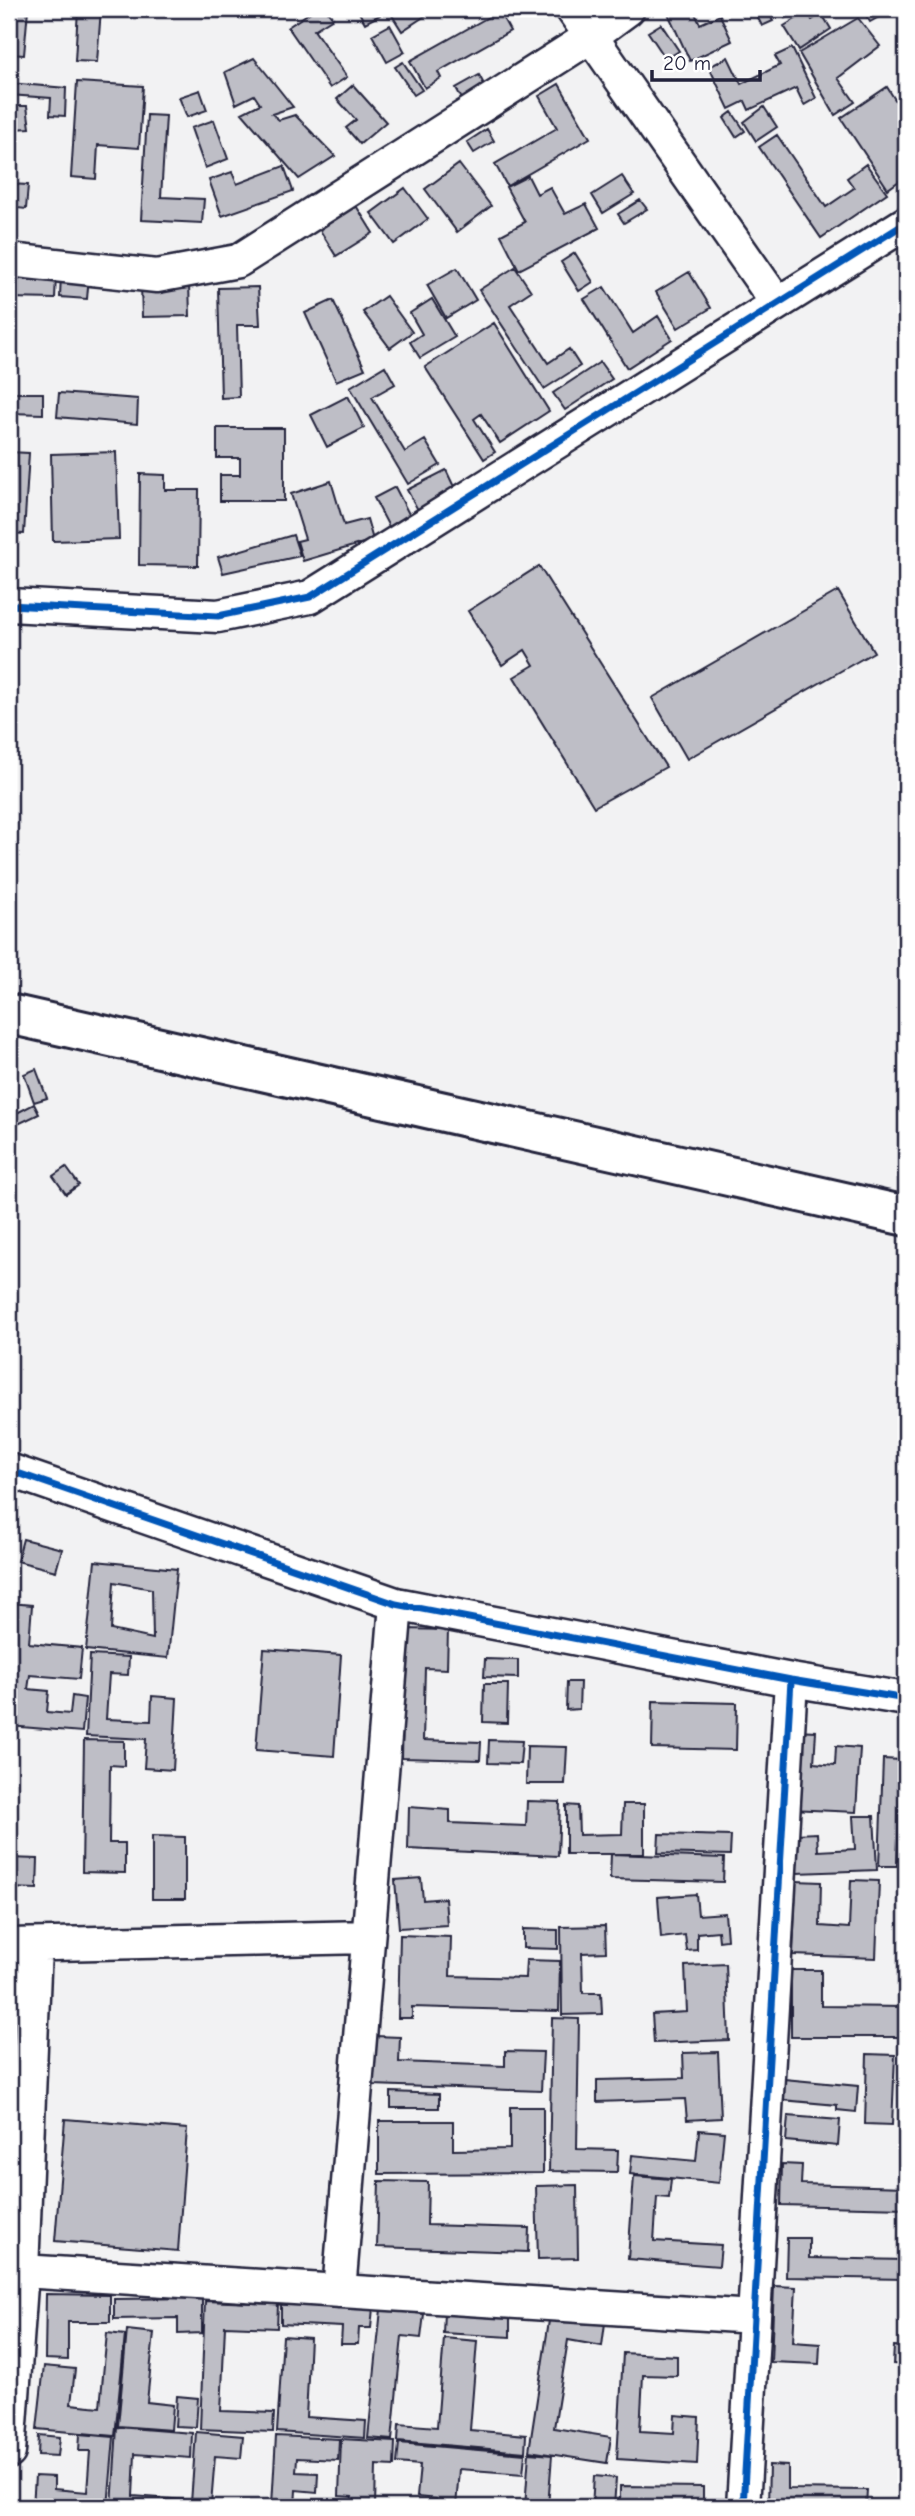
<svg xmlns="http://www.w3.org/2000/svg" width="915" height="2516" font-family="'Comic Neue',sans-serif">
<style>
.building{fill:#bebec6;stroke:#22223b;stroke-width:2;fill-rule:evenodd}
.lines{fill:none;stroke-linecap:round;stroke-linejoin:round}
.minor-casing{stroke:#22223b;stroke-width:37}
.secondary-casing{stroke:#22223b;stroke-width:44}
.minor{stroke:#fff;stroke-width:32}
.secondary{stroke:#fff;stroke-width:38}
.cycleway-casing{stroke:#fff;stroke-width:11}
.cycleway{stroke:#0057b8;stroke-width:7}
</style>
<rect width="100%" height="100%" fill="#f2f2f3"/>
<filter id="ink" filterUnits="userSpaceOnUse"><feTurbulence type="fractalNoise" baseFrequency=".0143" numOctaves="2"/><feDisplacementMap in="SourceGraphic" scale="14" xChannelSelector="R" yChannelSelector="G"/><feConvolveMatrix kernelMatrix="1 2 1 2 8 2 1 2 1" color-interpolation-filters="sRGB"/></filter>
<g filter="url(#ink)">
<path class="building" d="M9,9H28L24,55L9,54Z
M78,9H101L97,62L75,61Z
M315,9H326L333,18L314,30L347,77L330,88L288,27Z
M357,9H377L380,15L365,23Z
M388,9H425L428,14L402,31Z
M666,9H693L700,24L720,15L732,41L690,61Z
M761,9H767L773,21L762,26L755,12Z
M778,9H797L785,18Z
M862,9H893L870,22Z
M499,11L510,31L438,72L441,78L425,88L410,61Z
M807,12L812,20L822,14L831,29L799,50L784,26Z
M858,18L880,46L838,78L855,102L835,115L799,53Z
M661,24L679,51L666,59L648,32Z
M390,25L405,52L387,62L372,35Z
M792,48L816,98L804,105L796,88L749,110L745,101L729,109L709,67L728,57L741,84L780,65L775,56Z
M254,58L293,107L272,114L279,120L295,115L335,156L299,179L242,113L260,104L254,95L236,104L225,72Z
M403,62L422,90L414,95L395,67Z
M479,75L486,88L463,101L456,88Z
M77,82L143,86L139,148L98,145L96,179L71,177Z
M9,83L66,88L65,116L50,115L51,98L9,95Z
M559,84L590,138L507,186L495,164L557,128L539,96Z
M353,85L386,122L360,144L346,128L356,120L337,99Z
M887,87L906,117V176L888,189L841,118Z
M200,90L207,110L187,117L179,97Z
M9,106H27L30,128L13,129L17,170L9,169Z
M764,107L777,127L756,141L744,122Z
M732,112L745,131L736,137L724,118Z
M147,115L166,116L161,197L204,199L202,223L141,220Z
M214,120L228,159L205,168L191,128Z
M487,129L494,141L474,153L467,142Z
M777,135L826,207L854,188L847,178L866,164L887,193L821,238L759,147Z
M459,164L491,206L457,232L425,189Z
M284,166L293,191L222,216L209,180L232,172L237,184Z
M528,176L537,194L550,187L565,214L586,204L599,228L519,270L501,235L525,222L506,187Z
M622,176L634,194L603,213L592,195Z
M9,184L28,185L26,209L9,207Z
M405,188L428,219L394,244L371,213Z
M640,200L647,209L624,223L618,214Z
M355,204L373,233L336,256L318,227Z
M575,253L593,282L579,291L561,262Z
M515,267L531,291L510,305L548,363L569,349L580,366L544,389L479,290Z
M457,268L476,300L446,318L427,285Z
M689,272L711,308L678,328L656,292Z
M9,273L56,274L55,299L9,298Z
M61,274L89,276L87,299L60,297Z
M189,283L190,316L142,317L141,285Z
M258,287L260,325H237L239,397L221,398L218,288Z
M604,287L633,333L658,316L672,339L627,368L584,299Z
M386,296L412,332L390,348L363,312Z
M432,299L455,337L420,358L410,342L422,334L410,313Z
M333,300L365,369L336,381L305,313Z
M494,323L549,411L500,443L481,414L474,419L495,452L484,459L425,367Z
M600,362L612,379L565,410L553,393Z
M385,366L395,384L372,397L405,452L425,440L440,465L408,484L350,387Z
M9,393H43V414L9,413Z
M59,393L138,399L137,424L57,417Z
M348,396L364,428L327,447L311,415Z
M217,428H284V501H220V475H240V458H217Z
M9,452L29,453L24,534L9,533Z
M116,452L119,539L53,541L51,454Z
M446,470L456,491L418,510L407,490Z
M140,474L165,475V490H199L198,566L139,565Z
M331,481L344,525L367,519L373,540L303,561L297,541L305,539L291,494Z
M395,487L410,516L389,527L374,498Z
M293,535L300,556L223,573L218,557Z
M539,566L666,767L594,807L514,677L534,665L525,650L502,665L468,611Z
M838,591L874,652L687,759L652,698Z
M36,1069L47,1098L34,1102L24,1074Z
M34,1104L39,1114L16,1125L11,1116Z
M66,1167L79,1185L66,1194L53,1176Z
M9,1529L15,1531L9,1555Z
M23,1539L62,1549L56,1571L17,1561Z
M95,1561L177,1569L168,1658L86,1650ZM114,1582L152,1589L153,1639L111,1630Z
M10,1603L32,1605L29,1643L82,1648L79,1679L30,1675L28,1689L49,1691L47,1712L70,1714L72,1696L85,1698L82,1732L9,1726Z
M405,1629L448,1630L447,1669L425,1668L423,1740L481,1742L480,1760L402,1758Z
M264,1649L341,1655L334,1756L256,1750Z
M90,1655L129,1657L128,1675L109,1674L106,1719L151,1721L152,1696L177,1698L173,1770L144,1768L146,1739L86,1736Z
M485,1659L518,1660V1678L484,1677Z
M567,1682H580L579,1709L566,1710Z
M484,1684H508L507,1723L483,1722Z
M653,1701L737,1703L736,1750L652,1748Z
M795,1730L816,1731L814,1763L835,1765L836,1746L860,1748L856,1812L790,1809Z
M84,1740L124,1741V1766L110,1765L109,1843H125V1873L82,1872Z
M489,1740L522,1741L520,1764L488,1763Z
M527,1746L567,1747L565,1784H526Z
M883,1759L901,1760L897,1866H879Z
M527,1801L560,1802L558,1856L408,1849L409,1807L450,1810V1823L526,1826Z
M623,1804H644V1854H566V1805L578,1806L579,1835L622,1834Z
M853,1816H874L877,1870L797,1873L796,1834L817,1833L818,1851L855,1849Z
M659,1834L731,1836L730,1855L658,1853Z
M152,1836L185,1837V1899H152Z
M611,1854L724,1858L723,1882L610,1879Z
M9,1858L38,1859L37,1889L9,1888Z
M421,1878L423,1900L445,1898L447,1925L399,1928L395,1880Z
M851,1880L879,1881L876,1958L793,1955L796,1881L821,1882L820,1926L849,1928Z
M696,1894L698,1915L725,1913L727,1940L719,1941L718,1931L697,1933V1950L687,1951L685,1935L661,1938L658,1897Z
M605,1926L606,1952L582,1953L583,1993H601L602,2014L562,2015L561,1927Z
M523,1929L558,1930V1949L523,1948Z
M400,1935L451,1937L450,1976L525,1978L526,1960L560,1961L559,2011L412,2007V2018H398Z
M726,1964L729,2040L654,2043L652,2014L687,2012L685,1966Z
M791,1970H821V2006L906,2007V2037H791Z
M552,2018L579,2019L577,2149L618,2150L617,2172L549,2171Z
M375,2036L400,2037L399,2062L505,2066V2051L543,2052L541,2091L373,2085Z
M718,2052L721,2118L687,2120L685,2099L597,2102V2080L684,2078L683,2053Z
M867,2054L895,2055L892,2125L865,2124Z
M784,2079L858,2086L856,2112L837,2110V2105L782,2100Z
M391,2092L439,2094V2108H391Z
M510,2107H543V2173L379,2174V2121H453V2150L510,2149Z
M788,2116L840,2120L838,2146L786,2141Z
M65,2119L187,2129L178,2251L55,2241Z
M898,2120H906V2138H899Z
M699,2130L724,2132L719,2183L630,2174L632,2155L696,2161Z
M782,2164L802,2165L801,2184L906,2187V2208L781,2205Z
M634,2176L671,2179L669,2198L657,2197L654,2241L721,2245L719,2266L628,2259Z
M379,2181L428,2182L427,2225L529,2228L528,2252L377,2247Z
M577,2185L578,2258L538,2259L536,2186Z
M787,2238H809V2258L906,2260V2279L786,2277Z
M774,2286L796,2287L793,2342L820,2344L819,2364L771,2362Z
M900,2286H906V2304H900Z
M46,2294L110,2295V2322H68V2360L45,2359Z
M202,2298V2333L178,2334V2318L114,2319V2299Z
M205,2301L278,2304L277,2328L225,2326L221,2411L274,2413L273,2432L200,2429Z
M281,2304L373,2308L371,2328H359L358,2344H341L342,2327L281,2324Z
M381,2309L424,2314L421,2338L402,2336L392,2440L368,2438Z
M444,2312L510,2316V2337L443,2333Z
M550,2314L605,2323L602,2346L568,2340L554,2428L611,2437L607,2463L529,2451Z
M127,2330L154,2333L147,2402L173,2405L171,2430L118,2426Z
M107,2333L125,2335L115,2436L37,2429L44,2366L75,2369L71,2404L100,2407Z
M283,2336L310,2338L306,2417L366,2421L365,2438L277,2432Z
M444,2338L477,2341L470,2430L526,2435L525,2452L398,2441L399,2424L437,2427Z
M894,2346L906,2347V2365L893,2364Z
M623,2353L677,2356V2376L643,2375L640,2431L674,2433L675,2415L699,2417L697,2464L617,2459Z
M177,2396L198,2398L196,2427L175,2426Z
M117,2427L192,2433L191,2458L135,2454L133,2496L185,2500L184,2507H112Z
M196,2432L243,2436L241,2458L215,2456L211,2504L191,2503Z
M80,2434L114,2437L108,2507H33L35,2476L54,2477V2489L87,2492L90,2451H79Z
M39,2435L60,2437L58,2456L38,2455Z
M276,2436L339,2439L338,2460L297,2458L296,2472L318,2473L317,2492L296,2490L295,2507L272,2505Z
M341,2439L395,2442L394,2466L376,2465L375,2507H351L352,2497L339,2496Z
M399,2443L525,2454L523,2474L459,2469L456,2507H436V2499L417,2497L420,2465L397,2463Z
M529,2453L552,2455L548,2507H525Z
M769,2465L788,2466V2489L867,2490L866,2507H768Z
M594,2476L616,2478L614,2507H592Z
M620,2486L703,2487V2507H620Z
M879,2501L906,2502V2507H879Z"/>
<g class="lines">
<defs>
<path id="minor" d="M572,9L777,303
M9,260L157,276L238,261L590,37L628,9
M9,605L218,616L310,597L906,223
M9,1470L396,1604L791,1680L906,1699
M9,1945L368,1937
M22,2271L754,2317
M339,2291L396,1604
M9,2452L22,2271L35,1946
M743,2507L791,1680"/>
<path id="secondary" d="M9,1014L906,1216"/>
</defs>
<use href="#minor" class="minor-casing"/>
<use href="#secondary" class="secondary-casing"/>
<use href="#minor" class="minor"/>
<use href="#secondary" class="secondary"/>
<defs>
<path id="cycleway" d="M9,605L218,616L310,597L906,223
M9,1470L396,1604L791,1680L906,1699
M743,2507L791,1680"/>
</defs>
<use href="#cycleway" class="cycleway-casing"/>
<use href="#cycleway" class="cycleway"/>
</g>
</g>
<rect width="915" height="2516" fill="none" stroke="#fff" stroke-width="35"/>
<rect x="18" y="18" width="880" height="2481" fill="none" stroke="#22223b" stroke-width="2.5" filter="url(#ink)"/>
<path d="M652 70v10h108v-10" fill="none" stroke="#22223b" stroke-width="3.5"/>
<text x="663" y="70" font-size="21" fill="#22223b" stroke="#ffffff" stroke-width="5" paint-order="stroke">20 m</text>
</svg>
